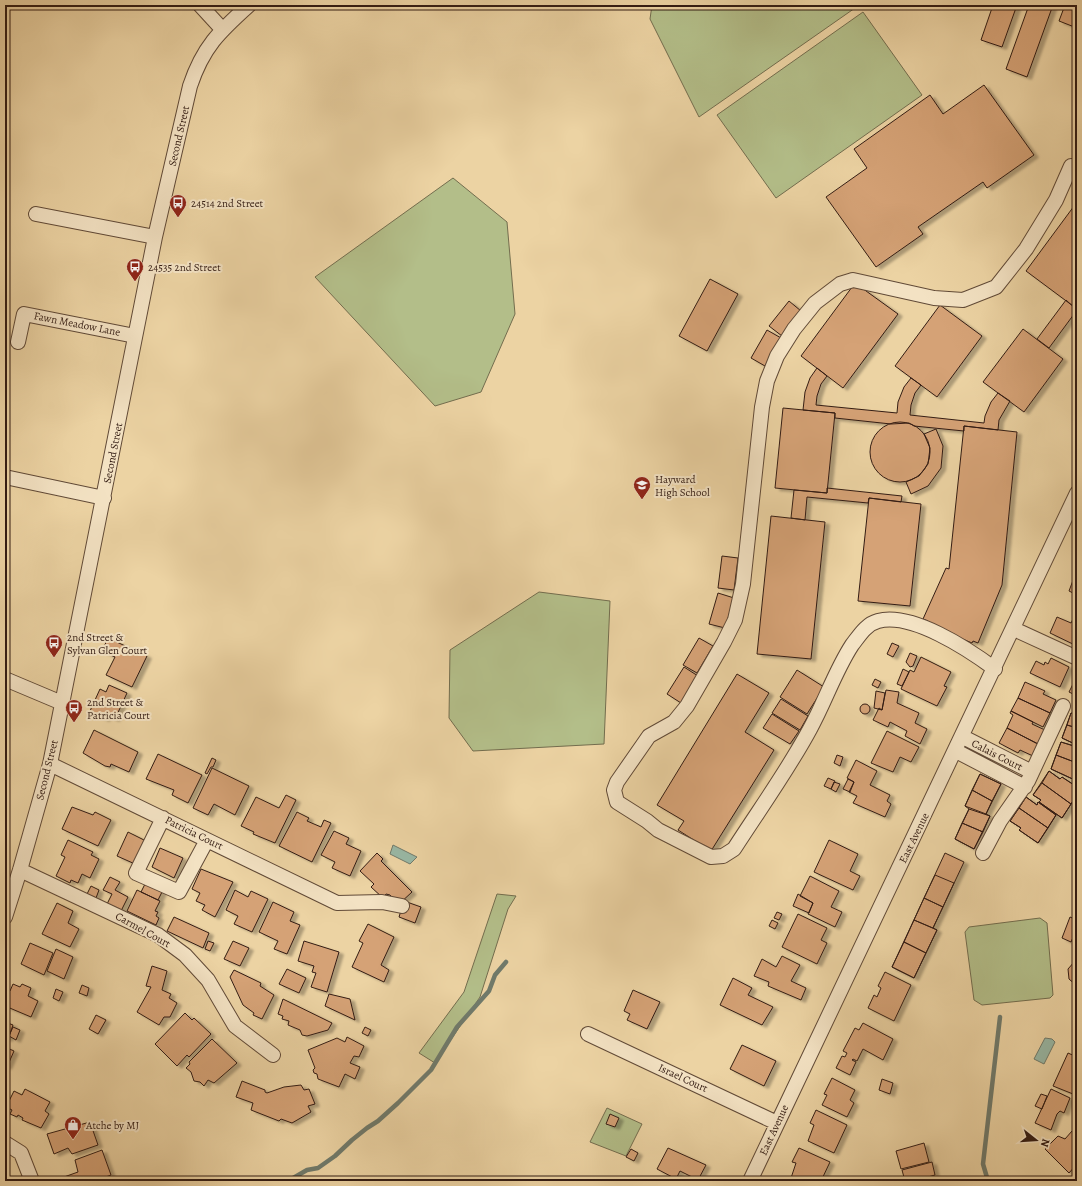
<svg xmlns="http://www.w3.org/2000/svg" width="1082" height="1186" font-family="Alegreya,serif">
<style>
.green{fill:#b3be89;stroke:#736d4e}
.water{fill:#99b8a5;stroke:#707a6b}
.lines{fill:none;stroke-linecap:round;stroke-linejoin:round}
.stream{stroke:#707a6b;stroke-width:4.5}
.building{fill:#d5a276;stroke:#331c13;filter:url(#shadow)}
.minor-casing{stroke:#614a37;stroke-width:16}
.minor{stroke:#f3e2c3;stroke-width:14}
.labels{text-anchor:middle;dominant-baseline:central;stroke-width:4;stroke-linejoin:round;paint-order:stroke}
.street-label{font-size:11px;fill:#331c13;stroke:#f3e2c3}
.poi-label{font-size:11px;fill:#331c13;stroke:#f3e2c3;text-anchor:start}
</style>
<defs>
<filter id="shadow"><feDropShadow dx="4.5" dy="2.5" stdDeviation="1" flood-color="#0004"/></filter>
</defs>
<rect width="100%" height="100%" fill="#ecd3a3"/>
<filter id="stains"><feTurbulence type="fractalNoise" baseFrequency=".005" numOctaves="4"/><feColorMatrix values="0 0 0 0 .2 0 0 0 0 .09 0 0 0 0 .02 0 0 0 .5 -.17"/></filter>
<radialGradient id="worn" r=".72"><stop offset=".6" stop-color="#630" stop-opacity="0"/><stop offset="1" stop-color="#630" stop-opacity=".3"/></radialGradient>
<path class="green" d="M652,5H852L855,8L699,117L650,19Z
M863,12L922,95L776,198L717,115Z
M453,178L507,222L515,314L481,392L435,406L315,277Z
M539,592L610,601L604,744L473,751L449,718L450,650Z
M497,894L516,896L508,909L480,997L435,1063L419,1053L464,992Z
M1040,918L1047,923L1053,995L1050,998L982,1005L974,1000L965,932L969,927Z
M607,1108L642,1124L626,1156L590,1142Z"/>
<path class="water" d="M393,845L417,857L410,864L390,854Z
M1045,1038L1052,1039L1055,1042L1044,1064L1034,1059Z"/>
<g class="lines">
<path class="stream" d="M288,1181L307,1170L318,1168L335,1156L352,1140L367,1128L378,1121L398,1103L431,1070L457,1027L489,991L495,975L506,962
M988,1181L983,1164L1000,1017"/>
</g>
<path class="building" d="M993,5H1017L1002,47L981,40Z
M1029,5H1053L1027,77L1006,69Z
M1065,5H1077V28L1059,21Z
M984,85L1034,155L987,188L983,182L918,227L923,234L876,267L826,197L867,168L854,149L930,95L943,114Z
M1077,202V309L1026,271Z
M710,279L738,294L707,351L679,336Z
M855,283L898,314L843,388L801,356Z
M1066,300L1077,310L1049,348L1037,339Z
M789,301L801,311L782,336L769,326Z
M940,305L982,336L937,397L895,366Z
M1023,329L1063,359L1024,412L983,382Z
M767,330L781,338L765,366L751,358Z
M817,368L827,376L821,384L817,396L816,405L897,413L898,402L904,387L911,378L921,385L915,393L911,405L910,415L984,423L985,416L991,402L998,393L1010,401L999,420L998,430L964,426V431L914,426L909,423L891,424L835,418V413L803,410L805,392L810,378Z
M783,408L835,413L827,493L775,488Z
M870 452a30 30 0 1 1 60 0a30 30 0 1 1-60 0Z
M964,426L1017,432L1002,585L978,643L973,641L972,643L927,624L928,621L923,619L946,568L949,569Z
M936,429L943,446L941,468L928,486L911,494L906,482L919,476L928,464L930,448L924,434Z
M827,488L902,496L901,502L869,498L868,503L807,497L805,520L791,518L794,490L827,493Z
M869,498L921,504L910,606L858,601Z
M771,516L825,522L811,659L757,654Z
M722,556L738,558L734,590L718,588Z
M1075,575H1077V595L1069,591Z
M718,593L734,598L725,628L709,624Z
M1076,613L1077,646L1050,633L1057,617L1071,623Z
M108,638L147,656L132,687L106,675L115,657L102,651Z
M699,638L713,646L697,673L683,665Z
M892,643L899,646L893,657L887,654Z
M910,653L917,656L913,666L910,667L906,662Z
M921,657L951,672L944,686L947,687L937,706L901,689L910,670L914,672Z
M1051,658L1069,667L1060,687L1030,673L1036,661L1044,665L1045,662L1048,664Z
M684,667L698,676L681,703L667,694Z
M903,669L909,672L902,686L897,684Z
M797,670L824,687L807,714L780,697Z
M737,674L769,693L745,732L774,750L711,851L678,830L684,821L657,805Z
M1076,678H1077V696L1069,692Z
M875,679L881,682L878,688L872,685Z
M1025,682L1045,691L1043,694L1056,700L1050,713L1018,698Z
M109,685L127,693L115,719L107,715L105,719L90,711L100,689L106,692Z
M886,690L899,692L897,703L919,713L915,723L927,729L920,744L905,736L907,731L890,722L888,727L873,720L879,708L882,710Z
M876,691L885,693L882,710L874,708Z
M1018,698L1050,713L1043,727L1011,711Z
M781,699L808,716L800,730L772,713Z
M860 709a5 5 0 1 1 10 0a5 5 0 1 1-10 0Z
M1011,711L1033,722L1032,724L1045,730L1038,744L1007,728L1013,715L1010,713Z
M1071,713L1077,715V745L1062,738Z
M1071,713L1077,715V728L1067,725Z
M772,714L799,731L790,744L763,728Z
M1067,725L1077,728V745L1062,738Z
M1007,728L1038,744L1033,756L1020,750L1018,753L999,743Z
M94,730L138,752L129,772L111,764L110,767L105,766L83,753Z
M887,731L919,747L911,762L900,757L893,772L871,763Z
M1061,742L1074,746L1075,744L1077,745V781L1051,769Z
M1061,742L1074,746L1075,744L1077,745V763L1056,755Z
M158,754L202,775L188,803L172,795L174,790L146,779Z
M837,755L843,757L840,766L834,763Z
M1056,755L1077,763V781L1051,769Z
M212,758L216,760L213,767H211L207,774L205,773Z
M856,760L877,771L870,785L890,795L887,801L891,804L885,817L853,803L857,796L849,792L854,782L847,778Z
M212,768L249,786L235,815L214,804L208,815L193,808Z
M1049,771L1060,779L1062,777L1077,787V795L1062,818L1039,802L1041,800L1033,795Z
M1049,771L1060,779L1062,777L1077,787V795L1071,804L1042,783Z
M980,774L1001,784L986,814L990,816L974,849L955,839L969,809L965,806Z
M980,774L1001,784L992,801L972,790Z
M828,778L835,781L831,789L824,786Z
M848,779L854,782L850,792L843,789Z
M834,782L840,784L836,792L831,789Z
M1042,783L1071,804L1062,818L1039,802L1041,800L1033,795Z
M972,790L992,801L986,814L965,806Z
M286,795L296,800L275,843L253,834L254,832L241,826L256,797L279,808Z
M1026,797L1037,805L1038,802L1056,815L1038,843L1019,830L1021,828L1010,821Z
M1026,797L1037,805L1038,802L1056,815L1048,828L1019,808Z
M72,807L93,815L95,812L111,820L98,846L62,829Z
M1019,808L1048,828L1038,843L1019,830L1021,828L1010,821Z
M969,809L990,816L983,832L962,823Z
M297,812L309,818L307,821L321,827L324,820L331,823L312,862L279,846Z
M962,823L983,832L974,849L955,839Z
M334,831L349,838L346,844L361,851L350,876L332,868L335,862L321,855Z
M128,832L146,841L135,864L117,856Z
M68,840L93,852L91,855L99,859L90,878L82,874L78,883L71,880L70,883L56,876L65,857L61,855Z
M829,840L858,854L850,871L860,876L853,890L814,872Z
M160,848L183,858L174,878L152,867Z
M377,853L383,859L381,861L412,892L399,904L390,895L386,894L383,898L371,887L374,884L360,871Z
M945,853L964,862L933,928L937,930L914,978L892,967Z
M201,869L233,882L215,917L202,910L205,905L196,901L200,893L192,889Z
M935,875L954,883L943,907L924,898Z
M810,876L839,891L831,907L842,912L835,927L808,914L813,903L800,896Z
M110,877L120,882L115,890L128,897L121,911L107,904L112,894L103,890Z
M147,880L164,888L158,900L141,892Z
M91,886L99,890L96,898L87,894Z
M137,890L160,901L155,911L158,912L156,916L159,918L156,925L127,911Z
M235,890L248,897L251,891L268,899L252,932L234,924L238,916L226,910Z
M798,894L813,903L809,913L793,906Z
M924,898L943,907L933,928L914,920Z
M404,901L421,907L415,923L399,917Z
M273,902L294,912L290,921L300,925L287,954L274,949L278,941L259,932Z
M57,903L73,911L68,923L79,929L70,947L42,934Z
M777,912L782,914L779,920L774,918Z
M798,914L827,928L821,940L827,943L817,964L782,947Z
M174,917L209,933L203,948L167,931Z
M1070,917L1077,920V928L1071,942L1062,938Z
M772,920L778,923L775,929L769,926Z
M914,920L937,930L926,953L904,942Z
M368,924L394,937L381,965L389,970L384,982L352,967L363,943L359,941Z
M208,941L214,943L210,951L205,949Z
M233,941L249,948L240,966L224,959Z
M304,941L339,952L327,992L311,987L316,973L312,972L314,966L298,961Z
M904,942L926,953L914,978L892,967Z
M30,943L53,953L44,975L21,964Z
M56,949L73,957L64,979L47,971Z
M782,956L800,965L791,981L806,988L801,1000L768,986L769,982L754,976L762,959L776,967Z
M1075,961L1077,963V986L1069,979L1068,969Z
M152,966L167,971L162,990L171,994L169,998L177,1003L170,1017H164L159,1025L137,1012L151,987L146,986Z
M287,969L306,978L299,993L279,984Z
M234,970L261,983L260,986L274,995L262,1019L253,1015L254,1013L243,1005L230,977Z
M885,972L911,985L894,1021L868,1008L874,995L877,997L881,988L878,986Z
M733,978L752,988L748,995L773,1007L762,1025L720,1005Z
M13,984L20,987L22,984L31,988L28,996L38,1001L31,1017L5,1006L6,999L5,991L6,989L10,991Z
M82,985L89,988L87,996L79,993Z
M56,989L63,992L59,1001L53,998Z
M633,990L660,1002L647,1029L627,1020L630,1014L624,1011Z
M329,994L350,999L355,1020L325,1006Z
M283,999L332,1023L328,1030L307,1036L302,1035L300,1030L288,1025L289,1021L282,1019L283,1016L278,1014Z
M185,1013L192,1020L194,1018L211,1034L189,1057L187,1055L177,1066L155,1044Z
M96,1015L106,1020L98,1034L89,1029Z
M5,1022L13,1025L8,1039L5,1038Z
M863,1023L893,1039L883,1060L863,1049L857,1061L853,1059L852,1060L856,1062L850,1075L836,1068L842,1056L845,1057L847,1053L843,1051L855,1028L859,1030Z
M13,1027L20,1030L16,1040L9,1036Z
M365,1027L371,1030L368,1036L362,1033Z
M347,1037L364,1046L359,1057L354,1056L350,1063L360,1067L355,1079L345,1074L339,1087L318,1079L317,1074L314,1073L313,1070L315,1068L308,1050L337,1038L345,1042Z
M212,1039L237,1063L214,1083L208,1080L204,1086L200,1082L194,1081L191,1072L186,1068L190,1064L189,1062Z
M742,1045L776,1061L764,1086L730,1069Z
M5,1047L14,1051L7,1067L5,1066Z
M1068,1053L1077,1057V1075L1075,1079L1077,1080V1085L1073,1094L1053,1086Z
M832,1078L855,1090L850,1100L854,1103L847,1117L822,1105L827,1095L824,1094Z
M882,1079L893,1083L890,1094L879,1090Z
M242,1081L265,1090V1092L267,1093L284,1087L301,1085L304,1090L309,1089L315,1104L308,1106L311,1112L292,1123L281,1119L279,1121L251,1110L253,1103L236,1097Z
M25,1089L50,1102L45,1111L49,1114L41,1128L22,1120L23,1118L18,1115L17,1117L10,1114L12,1110L6,1107L14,1091L22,1095Z
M1051,1089L1070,1098L1064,1113L1060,1111L1057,1114L1051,1130L1035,1123Z
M1041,1094L1047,1096L1042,1109L1035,1106Z
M816,1110L847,1125L834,1153L808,1141L814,1125L810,1123Z
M610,1114L619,1118L615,1127L606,1124Z
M90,1122L98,1145L72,1154L68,1148L54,1154L47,1134Z
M1072,1131L1077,1136V1164L1069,1173L1045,1149L1058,1136L1065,1139Z
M924,1143L929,1162L901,1169L896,1151Z
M668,1148L706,1165L698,1180L680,1171L676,1179L657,1169Z
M799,1148L830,1162L821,1181H790L796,1163L792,1162Z
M631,1149L638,1153L634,1161L626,1157Z
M102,1150L111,1175L95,1181H65L64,1177L78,1172L75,1160Z
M932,1162L935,1175L913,1181H905L902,1170Z"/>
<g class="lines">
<defs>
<path id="minor" d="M200,5L222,29
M36,214L155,237
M18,342L24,314L135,336
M5,477L104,498
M1014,629L1077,658
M995,669C968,649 912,612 878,621C866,624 859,636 852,645C835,671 825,702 810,729C788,770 759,810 734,849L723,856L711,857L658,830L647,821L617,802L614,790L617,782L649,736L674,722L687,706L724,642L735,620L743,584L762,407L767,381L777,356L794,329L815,303L840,284L853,280L934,298L963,300L996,287L1026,249L1056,200L1071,166
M5,679L62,703
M963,737L1032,772
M956,751L1025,787
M50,764L337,903L382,902L402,906
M163,818L136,873L179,892L207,840
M983,853L1000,821L1028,781L1063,706
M20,870L158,935L185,955L208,980L235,1026L273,1055
M5,917L20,870L50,764L155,237L190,86C203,47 219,32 249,5
M588,1034L777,1123
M5,1143L21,1153L32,1181
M750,1181L1077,493"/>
</defs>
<use href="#minor" class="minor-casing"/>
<use href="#minor" class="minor"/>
</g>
<defs>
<symbol id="bus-pin" viewBox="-11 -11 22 30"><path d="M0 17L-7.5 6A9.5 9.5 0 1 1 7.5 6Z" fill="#8f2418" stroke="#f3e2c3"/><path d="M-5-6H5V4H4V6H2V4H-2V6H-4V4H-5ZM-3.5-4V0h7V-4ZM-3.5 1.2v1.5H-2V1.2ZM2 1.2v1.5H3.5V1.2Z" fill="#fff"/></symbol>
<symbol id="school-pin" viewBox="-11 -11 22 30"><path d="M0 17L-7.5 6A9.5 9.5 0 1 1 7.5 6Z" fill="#8f2418" stroke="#f3e2c3"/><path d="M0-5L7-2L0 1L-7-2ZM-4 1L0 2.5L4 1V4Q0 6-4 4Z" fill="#fff"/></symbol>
<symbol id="shop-pin" viewBox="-11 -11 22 30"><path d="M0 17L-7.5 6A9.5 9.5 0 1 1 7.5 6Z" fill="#8f2418" stroke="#f3e2c3"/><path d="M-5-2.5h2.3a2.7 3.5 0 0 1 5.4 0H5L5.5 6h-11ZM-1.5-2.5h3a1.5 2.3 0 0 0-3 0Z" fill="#fff"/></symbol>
</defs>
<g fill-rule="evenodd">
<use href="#bus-pin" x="168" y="193" width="20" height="27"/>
<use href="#bus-pin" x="125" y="257" width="20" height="27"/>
<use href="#school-pin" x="632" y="475" width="20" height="27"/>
<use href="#bus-pin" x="44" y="633" width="20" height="27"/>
<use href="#bus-pin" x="64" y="698" width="20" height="27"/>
<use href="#shop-pin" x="63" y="1115" width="20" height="27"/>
</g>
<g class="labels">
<g class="street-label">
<text transform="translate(179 136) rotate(-77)">Second Street</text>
<text transform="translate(77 324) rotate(11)">Fawn Meadow Lane</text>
<text transform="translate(113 453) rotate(-79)">Second Street</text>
<text transform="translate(997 755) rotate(27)">Calais Court</text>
<text transform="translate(47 770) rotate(-76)">Second Street</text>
<text transform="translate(194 833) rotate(26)">Patricia Court</text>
<text transform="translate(914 838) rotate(-64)">East Avenue</text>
<text transform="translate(143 930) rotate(29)">Carmel Court</text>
<text transform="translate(683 1078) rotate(25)">Israel Court</text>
<text transform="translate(774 1130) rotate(-65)">East Avenue</text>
</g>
<g class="poi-label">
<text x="191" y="203">24514 2nd Street</text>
<text x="148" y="267">24535 2nd Street</text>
<text x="655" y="479">Hayward<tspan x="655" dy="13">High School</tspan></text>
<text x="67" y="637">2nd Street &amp;<tspan x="67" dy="13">Sylvan Glen Court</tspan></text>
<text x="87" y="702">2nd Street &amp;<tspan x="87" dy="13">Patricia Court</tspan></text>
<text x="86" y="1125">Atche by MJ</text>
</g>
</g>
<rect width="1082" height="1186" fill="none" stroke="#ecd3a3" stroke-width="20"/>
<rect x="6" y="6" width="1070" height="1174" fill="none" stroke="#331c13" stroke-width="2"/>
<rect x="10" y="10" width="1062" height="1166" fill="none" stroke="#331c13"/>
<g transform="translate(1036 1140) rotate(107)" stroke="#f3e2c3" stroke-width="3" paint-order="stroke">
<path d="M0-3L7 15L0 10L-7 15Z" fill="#331c13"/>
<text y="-6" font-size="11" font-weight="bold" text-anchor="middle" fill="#331c13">N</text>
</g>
<rect width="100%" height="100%" filter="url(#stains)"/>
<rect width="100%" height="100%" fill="url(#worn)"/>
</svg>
